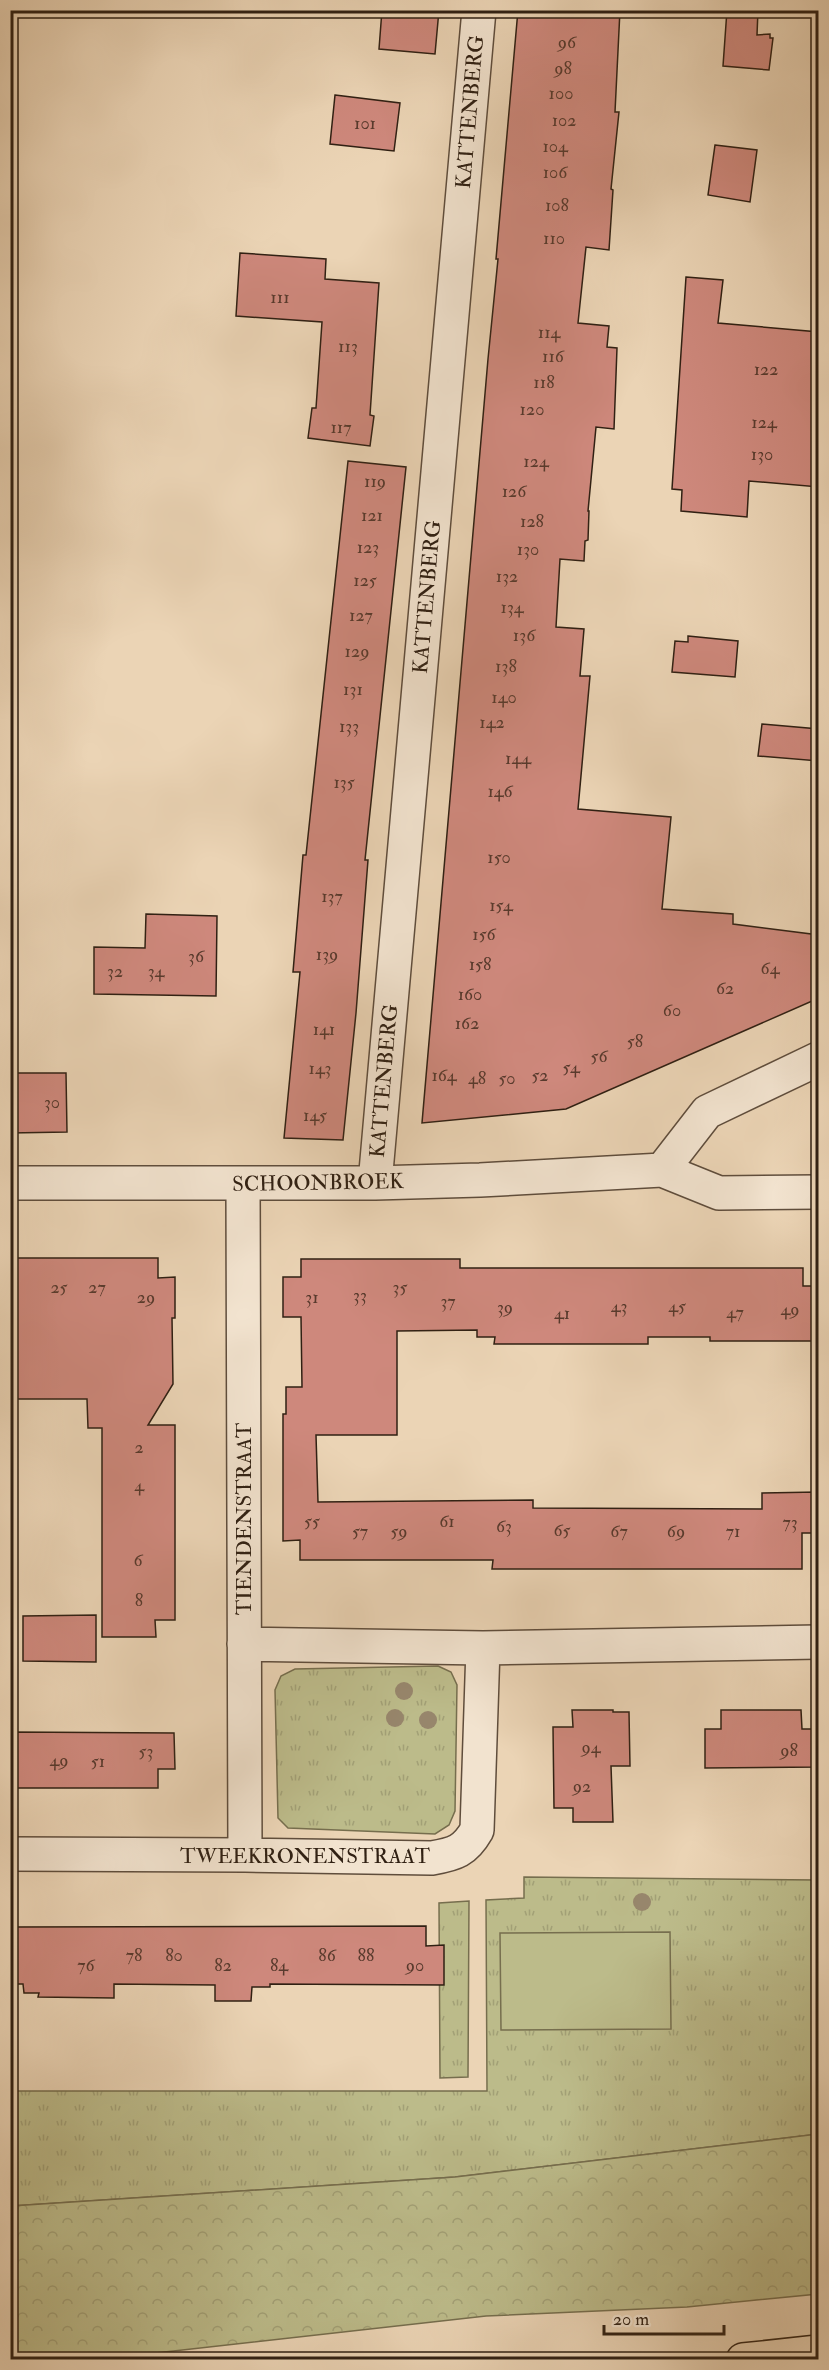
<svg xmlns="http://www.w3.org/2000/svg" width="829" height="2370" font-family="'IM FELL Double Pica',serif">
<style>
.grass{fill:url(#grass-tufts);stroke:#766e4e;stroke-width:1.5}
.forest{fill:url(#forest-crowns);stroke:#766e4e;stroke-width:1.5}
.pitch{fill:#bcbb8a;stroke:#766e4e;stroke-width:1.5}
.building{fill:#ce887c;stroke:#302013;stroke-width:1.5}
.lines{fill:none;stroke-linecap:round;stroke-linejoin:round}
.minor-casing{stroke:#5f4d3c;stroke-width:36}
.highway-casing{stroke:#302013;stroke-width:36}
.minor{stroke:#f2e3cf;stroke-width:33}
.highway{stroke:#ebd4b5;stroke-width:33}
.tree{fill:#97866c}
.labels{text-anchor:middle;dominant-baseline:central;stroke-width:4.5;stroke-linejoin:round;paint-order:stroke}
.number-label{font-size:18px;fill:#583a2d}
.street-label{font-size:21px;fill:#302013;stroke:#f2e3cf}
</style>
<defs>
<pattern id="grass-tufts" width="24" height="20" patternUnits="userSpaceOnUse" patternTransform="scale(1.5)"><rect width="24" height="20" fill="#bcbb8a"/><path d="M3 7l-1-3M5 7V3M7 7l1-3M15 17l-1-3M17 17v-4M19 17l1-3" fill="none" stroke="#a2a076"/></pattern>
<pattern id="forest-crowns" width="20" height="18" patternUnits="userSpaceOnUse" patternTransform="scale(1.5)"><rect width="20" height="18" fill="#bcbb8a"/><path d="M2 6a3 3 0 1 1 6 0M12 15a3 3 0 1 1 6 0" fill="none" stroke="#a2a076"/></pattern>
</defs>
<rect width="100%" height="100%" fill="#ebd4b5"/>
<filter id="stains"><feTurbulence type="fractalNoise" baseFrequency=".00333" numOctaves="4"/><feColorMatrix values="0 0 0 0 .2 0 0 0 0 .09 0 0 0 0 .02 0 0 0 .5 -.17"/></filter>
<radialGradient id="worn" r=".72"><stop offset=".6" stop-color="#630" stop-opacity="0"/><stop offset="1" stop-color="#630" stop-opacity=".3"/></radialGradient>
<path class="grass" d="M438,1666L451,1672L457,1685L455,1811L449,1825L435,1834L288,1828L278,1818L275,1690L281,1676L295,1669Z
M524,1877L818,1880V2134L455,2177L11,2206V2091H487L486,1900L524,1898Z
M469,1901L468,2077L440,2078L439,1903Z"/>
<path class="forest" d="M818,2134V2294L687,2307L486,2316L102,2359H11V2206L455,2177Z"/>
<path class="pitch" d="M670,1932L671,2029L501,2030L500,1933Z"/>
<path class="building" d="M382,10H439L435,54L379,49Z
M518,10H620L615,112H619L611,189L613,190L609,250L586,247L578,323L609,326L607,347L617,348L614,429L596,427L588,511H589L588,540L585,541L584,561L560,559L556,627L584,629L580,676H590L578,809L671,817L662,909L733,914V924L819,935V998L566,1109L422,1123L488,359L498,259H496Z
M727,10H758L757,35L770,34V38H773L769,70L723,66Z
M335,95L400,103L394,151L330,144Z
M715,145L757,150L750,202L708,195Z
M240,253L326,259L325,279L379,283L370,415L374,416L370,446L308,438L312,408H316L322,322L236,316Z
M686,277L723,280L718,323L819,332V487L749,481L747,517L681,511L682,490L672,489Z
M348,461L406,467L365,860H368L356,1013L343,1140L284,1138L300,972H293L303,855H306Z
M688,636L738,641L735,677L672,672L675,641L688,642Z
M762,724L819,729V761L758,756Z
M146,914L217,916L216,996L94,994V947L145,948Z
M10,1073H66L67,1132L10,1133Z
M10,1258H158V1278L175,1277V1318H172L173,1384L148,1425H175V1620H155L156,1637H102V1428H88L87,1399H10Z
M301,1259H460V1268H803V1286H818V1341H710V1337H648V1344H494L495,1337H477V1330L397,1331V1435H316L318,1502L533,1500V1508L762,1509V1493L818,1492V1533H802V1569H492L493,1560H300V1540L283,1541V1414H286V1387H302L301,1317H283V1277H301Z
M96,1615V1662L23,1661V1616Z
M572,1710H613V1712H629L630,1766H611L613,1822H573V1808H554L553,1727H573Z
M721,1710H801L802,1729H819V1767L705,1768V1729H721Z
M10,1732L174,1733L175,1769H158V1788H10Z
M426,1926V1946L444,1945V1985L270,1984V1987H252L251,2001H215V1985L114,1984V1998L38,1997L39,1993H24L23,1984H10V1927Z"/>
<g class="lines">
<defs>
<path id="minor" d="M662,1170L719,1193L818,1192
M10,1183H375L480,1180L662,1170L707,1112L818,1059
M375,1183L479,10
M243,1184L245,1855
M244,1644L483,1648L818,1642
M10,1854L245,1855L432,1858C455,1854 465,1851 477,1830L483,1648"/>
<path id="highway" d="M743,2360L818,2352"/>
</defs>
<use href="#minor" class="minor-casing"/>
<use href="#highway" class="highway-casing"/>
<use href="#minor" class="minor"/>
<use href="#highway" class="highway"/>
</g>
<g class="tree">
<circle cx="404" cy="1691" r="9"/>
<circle cx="395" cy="1718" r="9"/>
<circle cx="428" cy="1720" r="9"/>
<circle cx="642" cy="1902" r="9"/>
</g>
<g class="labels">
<g class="number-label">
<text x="567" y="42">96</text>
<text x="563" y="68">98</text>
<text x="561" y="93">100</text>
<text x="564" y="120">102</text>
<text x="365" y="123">101</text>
<text x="555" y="146">104</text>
<text x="555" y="172">106</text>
<text x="557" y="205">108</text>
<text x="554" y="238">110</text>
<text x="280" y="297">111</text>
<text x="549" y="332">114</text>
<text x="348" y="346">113</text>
<text x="553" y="356">116</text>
<text x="766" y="369">122</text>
<text x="544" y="382">118</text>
<text x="532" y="409">120</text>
<text x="764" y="422">124</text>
<text x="341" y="427">117</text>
<text x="762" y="454">130</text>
<text x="536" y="461">124</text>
<text x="375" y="481">119</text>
<text x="514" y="491">126</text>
<text x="372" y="515">121</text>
<text x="532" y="521">128</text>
<text x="368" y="547">123</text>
<text x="528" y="549">130</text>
<text x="507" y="576">132</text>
<text x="365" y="580">125</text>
<text x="512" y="607">134</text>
<text x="361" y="615">127</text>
<text x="524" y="635">136</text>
<text x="357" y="651">129</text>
<text x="506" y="666">138</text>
<text x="353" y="689">131</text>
<text x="504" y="697">140</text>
<text x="492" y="722">142</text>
<text x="349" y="726">133</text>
<text x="518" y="758">144</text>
<text x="344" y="782">135</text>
<text x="500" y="791">146</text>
<text x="499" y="857">150</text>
<text x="332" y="896">137</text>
<text x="501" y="905">154</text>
<text x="484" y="934">156</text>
<text x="327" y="954">139</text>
<text x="196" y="956">36</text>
<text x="480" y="964">158</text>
<text x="770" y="968">64</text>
<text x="115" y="971">32</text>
<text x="156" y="971">34</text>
<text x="725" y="988">62</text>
<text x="470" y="994">160</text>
<text x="672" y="1010">60</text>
<text x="467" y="1023">162</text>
<text x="324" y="1029">141</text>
<text x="635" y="1041">58</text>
<text x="599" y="1056">56</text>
<text x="571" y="1067">54</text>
<text x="320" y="1068">143</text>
<text x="444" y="1075">164</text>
<text x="540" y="1075">52</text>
<text x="477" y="1078">48</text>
<text x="507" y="1078">50</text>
<text x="52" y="1102">30</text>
<text x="315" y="1115">145</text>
<text x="59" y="1287">25</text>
<text x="97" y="1287">27</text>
<text x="400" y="1287">35</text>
<text x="360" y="1295">33</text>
<text x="146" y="1297">29</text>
<text x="312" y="1297">31</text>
<text x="448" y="1301">37</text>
<text x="619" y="1306">43</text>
<text x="677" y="1306">45</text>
<text x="505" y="1307">39</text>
<text x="790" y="1309">49</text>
<text x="735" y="1312">47</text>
<text x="562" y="1313">41</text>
<text x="139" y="1447">2</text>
<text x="139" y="1485">4</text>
<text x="312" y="1521">55</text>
<text x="447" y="1521">61</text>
<text x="790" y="1522">73</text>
<text x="504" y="1526">63</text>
<text x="562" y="1530">65</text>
<text x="360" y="1531">57</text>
<text x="399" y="1531">59</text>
<text x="619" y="1531">67</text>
<text x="676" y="1531">69</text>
<text x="733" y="1531">71</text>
<text x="138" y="1560">6</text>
<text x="139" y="1600">8</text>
<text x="591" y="1747">94</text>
<text x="789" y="1750">98</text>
<text x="146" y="1751">53</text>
<text x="59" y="1760">49</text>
<text x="98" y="1761">51</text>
<text x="582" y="1786">92</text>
<text x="134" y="1955">78</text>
<text x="174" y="1955">80</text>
<text x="327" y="1955">86</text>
<text x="366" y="1955">88</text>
<text x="86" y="1965">76</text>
<text x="223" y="1965">82</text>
<text x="279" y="1965">84</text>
<text x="415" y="1965">90</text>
</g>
<g class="street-label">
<text transform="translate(470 112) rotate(-85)">KATTENBERG</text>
<text transform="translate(427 597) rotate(-85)">KATTENBERG</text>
<text transform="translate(384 1081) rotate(-85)">KATTENBERG</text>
<text transform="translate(318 1183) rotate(-1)">SCHOONBROEK</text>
<text transform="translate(244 1519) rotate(-90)">TIENDENSTRAAT</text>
<text x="305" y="1856">TWEEKRONENSTRAAT</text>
</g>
</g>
<rect width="829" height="2370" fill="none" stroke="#ebd4b5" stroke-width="36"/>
<rect x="12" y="12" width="805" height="2346" fill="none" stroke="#302013" stroke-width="3"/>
<rect x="18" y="18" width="793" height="2334" fill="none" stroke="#302013" stroke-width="1.5"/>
<path d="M604 2325v9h120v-9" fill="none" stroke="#302013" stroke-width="3"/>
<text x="613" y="2325" font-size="18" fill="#302013" stroke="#f2e3cf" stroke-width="4.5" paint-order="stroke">20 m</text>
<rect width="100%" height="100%" filter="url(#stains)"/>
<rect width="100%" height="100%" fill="url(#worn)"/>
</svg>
